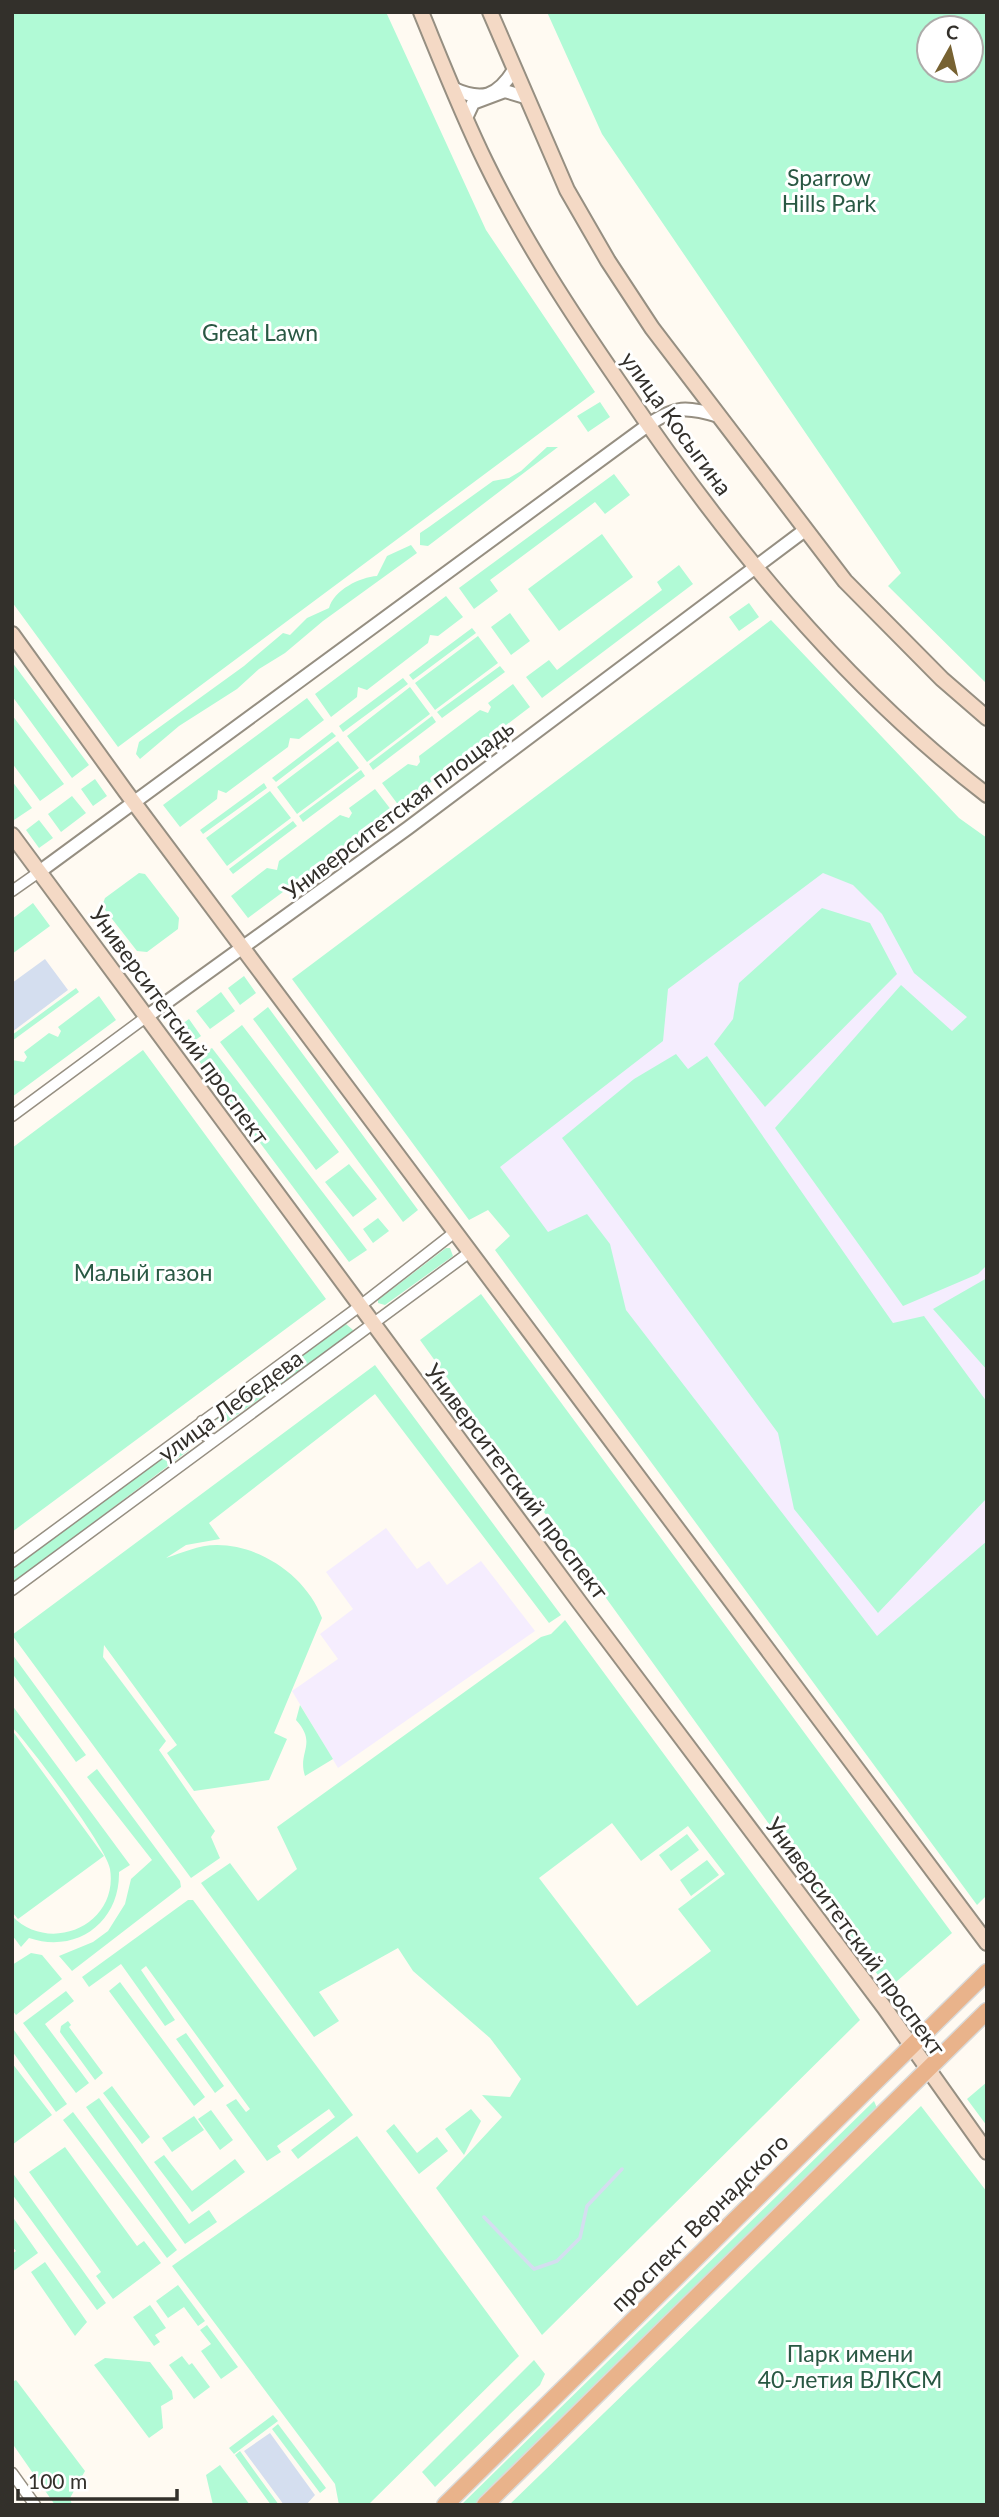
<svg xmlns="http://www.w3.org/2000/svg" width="999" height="2517" font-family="Lato,sans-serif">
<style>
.industrial{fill:#f5edfe}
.green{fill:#b1fad6;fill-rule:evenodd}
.water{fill:#d4deef}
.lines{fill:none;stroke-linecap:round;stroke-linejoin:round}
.stream{stroke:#d4deef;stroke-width:3.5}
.minor-casing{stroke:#968f82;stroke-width:13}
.tertiary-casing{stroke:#968f82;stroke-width:16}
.secondary-casing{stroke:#968f82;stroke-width:18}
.primary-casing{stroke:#dadad9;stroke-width:19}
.minor{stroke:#fff;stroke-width:10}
.tertiary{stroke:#fff;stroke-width:12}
.secondary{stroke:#f4d9c5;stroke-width:14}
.primary{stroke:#e9b38b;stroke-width:16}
.labels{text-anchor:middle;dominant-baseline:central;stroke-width:6;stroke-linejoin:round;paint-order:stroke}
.park-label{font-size:23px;fill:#295843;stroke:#fff}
.street-label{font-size:23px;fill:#33302b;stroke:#fff}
</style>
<rect width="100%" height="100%" fill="#fffaf2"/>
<path class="industrial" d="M739,824L987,911V1864L550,1257L454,1133Z
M386,1528L417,1569L429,1561L447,1585L481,1561L535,1631L338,1768L292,1691L338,1659L320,1634L353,1609L326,1572Z"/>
<path class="green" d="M12,12H386L486,230L595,392L118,747L12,602Z
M547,12H987V684L888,586L901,573L602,134ZM929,28H971V70H929Z
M600,402L610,417L588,432L577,416Z
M547,447H558L428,546L420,545V533L429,527L493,481L509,478L521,471Z
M614,474L630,495L605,514L595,502L490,580L498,591L474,609L459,588Z
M602,534L633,577L559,631L528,589Z
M411,545L417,553L323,621L285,653L259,669L237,689L179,726L140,759L136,754L139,742L244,666L283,633L290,635L307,618L329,608C334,590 360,577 377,576L387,556Z
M679,565L693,584L542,698L526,677L549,660L557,670L662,590L657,582Z
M446,596L463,617L438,636L430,635L428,643L367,690L358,687L357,697L331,717L315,694Z
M749,603L759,617L739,631L729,617Z
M510,613L530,641L511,655L491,627Z
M771,620L959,818L987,838V1265L978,1274L903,1306L775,1128L901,985L952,1031L967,1017L914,973L882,914L853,885L823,873L668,989L663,1041L500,1167L548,1232L587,1214L610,1244L626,1310L877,1636L987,1541V1895L977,1905L495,1250L510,1236L488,1210L469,1220L292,979Z
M472,628L476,633L413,680L409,675Z
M478,636L498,663L435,710L415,683Z
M12,662L89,765L72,778L12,696Z
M500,666L505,672L442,718L437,712Z
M403,678L408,684L343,732L339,726Z
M513,684L530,707L399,806L382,783L408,764L417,766L420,762L419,756L480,710L488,713L491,707L488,703Z
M410,687L430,714L367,762L347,736Z
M307,698L324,720L299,739L290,738L288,747L226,793L218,790L217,799L180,827L163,805Z
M12,715L64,784L40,801L12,763Z
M432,716L436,722L373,770L369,764Z
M332,732L336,736L276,782L272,778Z
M338,741L359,768L297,814L277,787Z
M361,770L365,776L303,822L299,816Z
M95,779L107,796L93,806L81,789Z
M12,781L32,808L14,820L12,818Z
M264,783L267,788L203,834L200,830Z
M375,789L392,811L248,918L231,896L267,868L277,870L279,861L340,815L349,818L352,813L349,808Z
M270,791L291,818L227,866L206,838Z
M72,796L86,813L61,832L48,814Z
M39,820L53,838L39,848L26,830Z
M293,821L297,826L233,874L229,869Z
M139,873L145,874L179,918L178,929L147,952L137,951L102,906L105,898Z
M33,903L50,926L12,954V919Z
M822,908L870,923L897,974L765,1107L714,1044L733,1019L739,983Z
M244,976L256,993L240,1005L228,988Z
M76,988L79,992L12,1041V1035Z
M221,992L235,1011L210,1029L196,1011Z
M99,996L116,1020L12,1097V1060L24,1062L27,1057L24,1052L49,1033L58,1037L61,1031L58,1027Z
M268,1007L418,1210L403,1222L253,1019Z
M189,1019L201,1036L187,1046L175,1029Z
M242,1025L339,1152L316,1170L220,1042Z
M212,1048L367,1250L349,1262L196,1057Z
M143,1050L326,1299L12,1532V1148Z
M676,1054L688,1069L707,1056L893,1323L924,1316L987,1402V1498L878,1613L794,1509L778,1433L562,1138L634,1079Z
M349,1164L377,1199L353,1217L325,1182Z
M378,1218L389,1231L373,1243L363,1229Z
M446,1248H450L453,1256L385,1305L378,1303V1300Z
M987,1278V1370L933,1309Z
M481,1294L952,1933L888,1989L420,1340Z
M346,1324L353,1330L352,1334L221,1426L216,1418Z
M375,1365L561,1615L549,1623L375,1394L209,1523L220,1539L186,1545L166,1558C182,1553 198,1545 217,1545C261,1545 307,1577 322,1618L274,1733L287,1739L269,1780L194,1791L167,1753L177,1745L104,1645L103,1657L166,1741L159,1750L215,1831L211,1837L220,1858L191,1878L12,1635Z
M182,1442L189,1450L12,1584V1569Z
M565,1620L860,2020L542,2335L436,2188L502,2117L482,2095L510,2097L521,2079L490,2038L413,1971L398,1948L319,1992L339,2021L314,2037L201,1883L230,1863L258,1901L297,1869L277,1827L541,1637L551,1634ZM612,1823L641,1861L688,1826L725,1874L678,1909L711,1951L637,2006L539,1878Z
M12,1654L86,1755L76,1762L12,1673Z
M12,1705L130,1865L119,1872C120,1922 77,1954 29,1938L21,1947L12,1935V1916C50,1955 119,1925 110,1869C106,1846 31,1747 12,1727Z
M300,1705L333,1759L305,1776C297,1752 318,1744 296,1720Z
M12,1730L104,1856L18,1919L12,1912Z
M97,1769L180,1881L181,1887L72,1971L59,1956L93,1942L108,1931L125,1904L131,1879L152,1860L87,1777Z
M687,1834L699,1850L671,1871L659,1855Z
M707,1860L719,1875L691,1896L680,1880Z
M188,1900H193L353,2115L298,2159L291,2150L335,2117L329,2109L277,2146L281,2152L267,2161L226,2105L236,2099L246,2112L250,2109L146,1966L141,1970L175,2020L165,2026L121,1964L89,1987L82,1977Z
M31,1953L42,1955L62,1979L16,2015L12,2010V1965Z
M120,1982L205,2097L194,2106L109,1991Z
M66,1991L74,2001L45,2024L89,2083L76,2093L23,2023Z
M68,2021L71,2025L69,2027L103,2073L95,2080L60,2032L61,2026Z
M14,2030L67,2104L56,2112L12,2051Z
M186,2033L224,2086L215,2093L176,2039Z
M12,2063L52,2115L12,2145Z
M987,2082V2126L967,2099Z
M112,2086L150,2137L142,2144L103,2093Z
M99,2098L189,2224L209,2210L217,2222L185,2244L86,2107Z
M874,2101L877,2108L475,2505H461Z
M921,2106L987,2192V2505H509Z
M471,2109L481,2121L464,2155L445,2129Z
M211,2110L233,2140L220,2150L198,2119Z
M73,2112L177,2250L167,2258L63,2120Z
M194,2116L204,2130L172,2152L162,2138Z
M394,2124L417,2153L437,2137L448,2151L419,2174L386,2131Z
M357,2136L519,2356L368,2505H339L335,2484L172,2266Z
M65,2147L137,2246L144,2241L161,2263L113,2299L96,2276L101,2272L29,2172Z
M164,2155L192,2191L235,2159L245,2172L192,2212L154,2162Z
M12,2172L106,2303L97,2310L12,2194Z
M12,2216L38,2253L12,2272V2254L16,2251L12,2246Z
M45,2262L87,2322L75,2336L31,2272Z
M178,2285L205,2321L198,2326L184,2307L168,2318L156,2301Z
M150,2305L166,2328L155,2335L160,2342L154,2346L133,2317Z
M207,2325L238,2367L221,2379L201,2351L211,2344L200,2330Z
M182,2356L189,2365L192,2363L210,2387L194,2399L169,2365Z
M105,2358L150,2362L172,2391L173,2399L161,2406L163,2428L149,2438L94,2365Z
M534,2360L545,2374L540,2385L435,2487L422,2472Z
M16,2380L85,2471L70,2498L72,2505H55L12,2443V2382Z
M273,2415L278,2421L234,2454L229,2448Z
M278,2424L326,2488L320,2493L272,2429Z
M240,2451L279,2505H271L235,2455Z
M220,2465L250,2505H213L206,2475Z"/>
<path class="water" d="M45,959L68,990L12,1032V983Z
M270,2433L315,2495L306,2505H284L244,2451Z"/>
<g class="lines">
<path class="stream" d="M484,2217L534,2269L557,2261L580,2238L587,2206L622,2169"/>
<defs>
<path id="minor" d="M12,891L39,872
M12,1116L146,1017
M202,1421V1434L214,1440
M12,1562L360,1306L455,1232
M12,1590L470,1252
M12,2473L35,2505"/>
<path id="tertiary" d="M452,88C482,102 497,97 514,70
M466,118L473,103L505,91L525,97
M39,872L648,425C676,406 686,406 719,416
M146,1017L408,828L805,530"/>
<path id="secondary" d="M421,12C442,63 462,114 486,163C524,241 572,314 621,385C723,536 841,683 987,795
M490,12L567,190L608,261L652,328L845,581L942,679L987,718
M12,634L126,792L987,1943
M12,835L580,1603L884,2007L987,2152"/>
<path id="primary" d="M445,2505L987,1972
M485,2505L987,2011"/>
</defs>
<use href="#minor" class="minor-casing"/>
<use href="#tertiary" class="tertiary-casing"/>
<use href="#secondary" class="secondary-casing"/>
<use href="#primary" class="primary-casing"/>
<use href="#minor" class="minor"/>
<use href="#tertiary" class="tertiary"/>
<use href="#secondary" class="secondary"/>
<use href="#primary" class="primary"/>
</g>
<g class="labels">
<g class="park-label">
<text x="829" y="177">Sparrow<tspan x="829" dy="26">Hills Park</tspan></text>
<text x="260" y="332">Great Lawn</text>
<text x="143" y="1272">Малый газон</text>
<text x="850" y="2353">Парк имени<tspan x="850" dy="26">40-летия ВЛКСМ</tspan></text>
</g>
<g class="street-label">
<text transform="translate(677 423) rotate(54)">улица Косыгина</text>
<text transform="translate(398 809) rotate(-37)">Университетская площадь</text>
<text transform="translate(180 1025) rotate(54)">Университетский проспект</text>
<text transform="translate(230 1405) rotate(-36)">улица Лебедева</text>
<text transform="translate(517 1481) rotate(53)">Университетский проспект</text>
<text transform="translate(856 1936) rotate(54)">Университетский проспект</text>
<text transform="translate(699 2222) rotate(-45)">проспект Вернадского</text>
</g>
</g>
<rect width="999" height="2517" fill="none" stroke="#33302b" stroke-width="28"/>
<g transform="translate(950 49) rotate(8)"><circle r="33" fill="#ffffff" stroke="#adacaa" stroke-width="2"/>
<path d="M0-5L12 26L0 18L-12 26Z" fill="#776232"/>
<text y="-10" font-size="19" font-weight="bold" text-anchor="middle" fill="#33302b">С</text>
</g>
<path d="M18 2489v10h159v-10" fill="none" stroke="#33302b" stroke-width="3.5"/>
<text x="28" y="2489" font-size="21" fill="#33302b" stroke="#ffffff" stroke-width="5" paint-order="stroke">100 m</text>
</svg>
